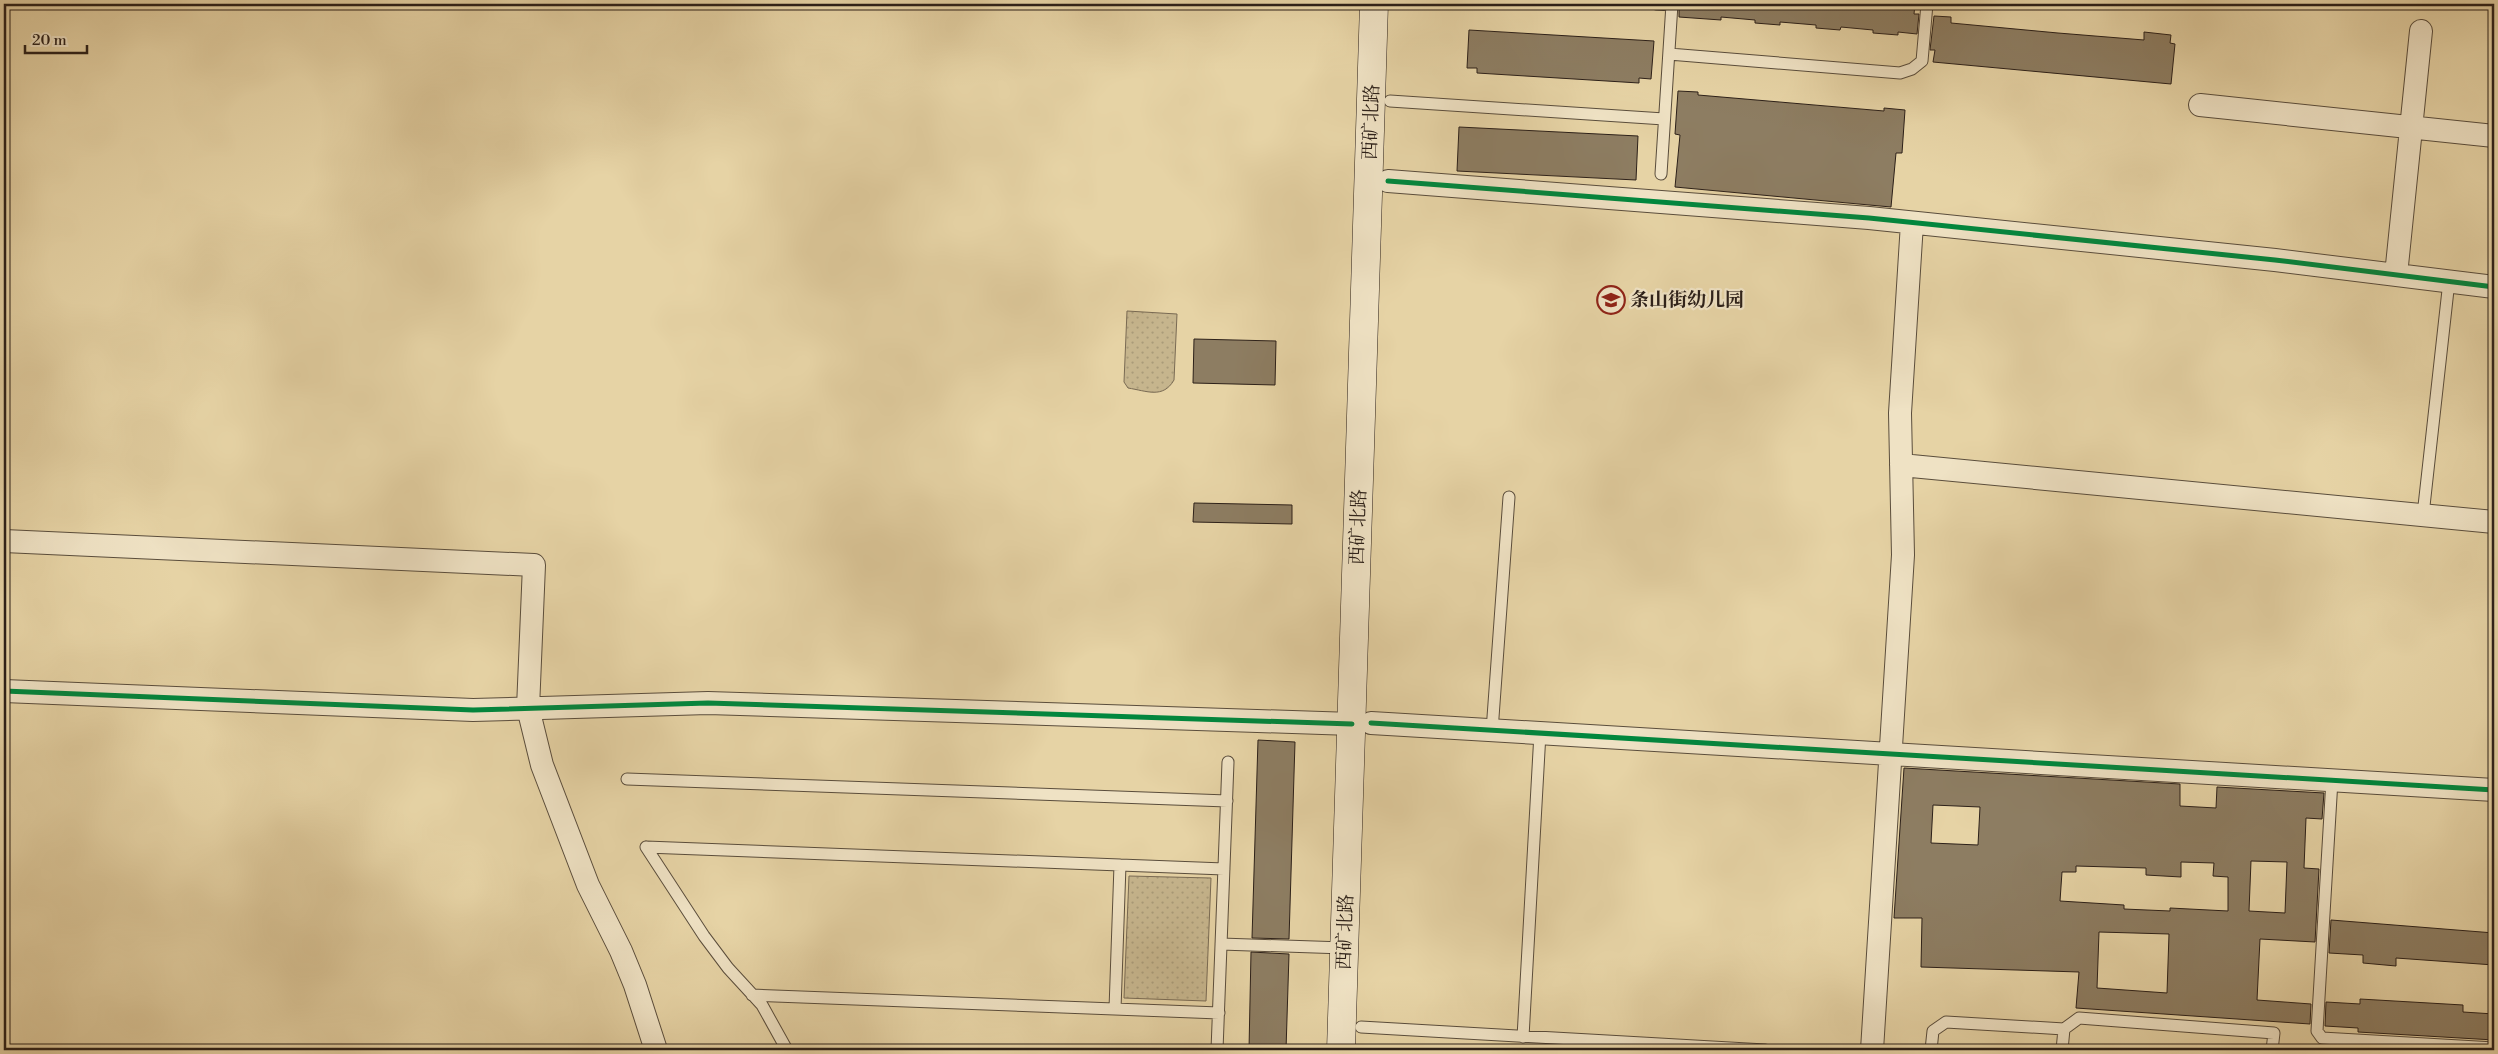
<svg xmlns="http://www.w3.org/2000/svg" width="2498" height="1054" font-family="'Libre Bodoni','Noto Serif SC',serif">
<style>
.grass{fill:url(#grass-dots);stroke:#796a53}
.building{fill:#8d7d62;stroke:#2c2019;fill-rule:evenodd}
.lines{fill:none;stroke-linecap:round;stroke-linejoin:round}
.service-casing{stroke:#5a4d3c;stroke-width:13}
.minor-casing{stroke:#5a4d3c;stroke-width:24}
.secondary-casing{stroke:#2c2019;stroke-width:29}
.service{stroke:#efe2c4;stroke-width:11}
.minor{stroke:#efe2c4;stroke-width:22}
.secondary{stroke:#efe2c4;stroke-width:28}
.cycleway-casing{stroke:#efe2c4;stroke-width:8}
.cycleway{stroke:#00873e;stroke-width:5}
.labels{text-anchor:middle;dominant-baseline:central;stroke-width:4.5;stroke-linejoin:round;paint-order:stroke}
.street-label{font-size:19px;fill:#2c2019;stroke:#efe2c4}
.poi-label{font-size:19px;font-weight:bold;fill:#2c2019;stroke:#efe2c4;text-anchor:start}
</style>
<defs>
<pattern id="grass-dots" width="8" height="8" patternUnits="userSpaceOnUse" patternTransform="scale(1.25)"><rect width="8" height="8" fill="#c6b58d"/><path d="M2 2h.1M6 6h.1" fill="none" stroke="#aa9b79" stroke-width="1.8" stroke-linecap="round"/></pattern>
</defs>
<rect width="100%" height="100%" fill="#e6d3a5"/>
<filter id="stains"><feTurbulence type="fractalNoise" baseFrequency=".004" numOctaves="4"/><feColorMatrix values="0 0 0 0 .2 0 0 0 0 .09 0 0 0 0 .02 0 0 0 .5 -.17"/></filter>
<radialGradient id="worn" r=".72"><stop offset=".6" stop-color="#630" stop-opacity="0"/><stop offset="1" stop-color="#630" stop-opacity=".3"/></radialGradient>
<path class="grass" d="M1127,311L1177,314L1174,380C1163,399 1147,391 1128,388L1124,382Z
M1129,876L1211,878L1206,1001L1124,998Z"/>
<path class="building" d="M1679,4H1915L1914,14H1919L1917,34L1898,32V35L1873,33V30L1841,27L1840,30L1816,28V25L1780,22V25L1755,23V20L1721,17V20L1679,17Z
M1934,16L1951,17V23L2058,33L2144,40V32L2171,35L2170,43L2175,44L2171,84L1933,62L1935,50H1930Z
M1469,30L1654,41L1651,79L1639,78V83L1477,73V68H1467Z
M1678,91L1698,92V95L1884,111V108L1905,110L1902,153H1896L1891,207L1675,187L1680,135L1675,134Z
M1459,127L1638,136L1636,180L1457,171Z
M1194,339L1276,341L1275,385L1193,383Z
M1194,503L1292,505V524L1193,522Z
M1258,740L1295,742L1289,939L1252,938Z
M1904,768L2180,784V806L2216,808L2217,787L2324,793L2322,819L2306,818L2304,868L2319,869L2315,942L2260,939L2257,1000L2311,1004L2310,1024L2076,1008L2079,972L1921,967L1922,918H1894ZM1933,805L1980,807L1978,845L1931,843ZM2251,861L2287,862L2285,913L2249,911ZM2181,862L2214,863L2213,876L2228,877V911L2170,908V911L2124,909V905L2060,901L2062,872H2076V866L2146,868V875L2181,877ZM2099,932L2169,934L2167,993L2097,988Z
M2331,920L2494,933V965L2396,958V966L2363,963V955L2329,953Z
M1251,952L1289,954L1286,1050H1249Z
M2360,999L2463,1005V1012L2494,1014V1040L2358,1032V1028L2325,1026L2326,1002L2360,1004Z"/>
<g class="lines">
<defs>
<path id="service" d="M1656,4L1672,5
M1669,54L1900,73L1912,69L1922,61L1927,4
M1390,101L1664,119
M1661,174L1672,4
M2423,515L2449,281
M1492,731L1509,497
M627,779L1227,801
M2332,780L2317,1031L2322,1038L2494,1048
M646,847L1224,869
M646,847L704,936L728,968L762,1005L787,1050
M1221,944L1344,948
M752,995L1219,1013
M1115,1009L1120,865
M1361,1027L1765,1050
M1523,1037L1540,733
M1217,1050L1228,762
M1931,1050L1933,1031L1946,1022L2064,1029L2079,1018L2274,1033L2272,1050
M2062,1050L2064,1029"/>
<path id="minor" d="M2200,105L2494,136
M1388,181L1869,218L2275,260L2494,287
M2396,275L2421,31
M1901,465L2494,522
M4,541L534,565L528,708L542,765L588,885L621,951L635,985L656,1050
M4,691L473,710L708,703L1352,724
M1371,723L2494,790
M1872,1050L1903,555L1900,413L1912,223"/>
<path id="secondary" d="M1341,1050L1374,4"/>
</defs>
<use href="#service" class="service-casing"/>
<use href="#minor" class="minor-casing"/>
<use href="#secondary" class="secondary-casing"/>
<use href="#service" class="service"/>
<use href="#minor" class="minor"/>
<use href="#secondary" class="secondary"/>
<defs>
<path id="cycleway" d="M1388,181L1869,218L2275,260L2494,287
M4,691L473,710L708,703L1352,724
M1371,723L2494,790"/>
</defs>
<use href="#cycleway" class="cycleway-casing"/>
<use href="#cycleway" class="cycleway"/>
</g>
<defs>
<symbol id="school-ring" viewBox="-11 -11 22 22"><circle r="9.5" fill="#efe2c4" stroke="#8f2418" stroke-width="1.5"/><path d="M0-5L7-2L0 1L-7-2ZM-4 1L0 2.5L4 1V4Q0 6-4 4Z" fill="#8f2418"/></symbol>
</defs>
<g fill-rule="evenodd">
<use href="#school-ring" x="1595" y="284" width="32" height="32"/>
</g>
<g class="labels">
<g class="street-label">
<text transform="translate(1371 122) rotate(-88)">西矿北路</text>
<text transform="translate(1358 527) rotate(-88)">西矿北路</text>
<text transform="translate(1345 932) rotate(-88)">西矿北路</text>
</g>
<g class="poi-label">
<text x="1630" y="300">条山街幼儿园</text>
</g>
</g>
<rect width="2498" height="1054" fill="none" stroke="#e6d3a5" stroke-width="20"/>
<rect x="5" y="5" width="2488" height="1044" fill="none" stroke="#2c2019" stroke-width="2.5"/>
<rect x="10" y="10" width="2478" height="1034" fill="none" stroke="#2c2019"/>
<path d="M25 45v8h62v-8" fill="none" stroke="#2c2019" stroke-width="2.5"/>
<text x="32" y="45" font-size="15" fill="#2c2019" stroke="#efe2c4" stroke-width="4" paint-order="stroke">20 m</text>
<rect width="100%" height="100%" filter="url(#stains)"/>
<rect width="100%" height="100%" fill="url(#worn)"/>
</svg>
